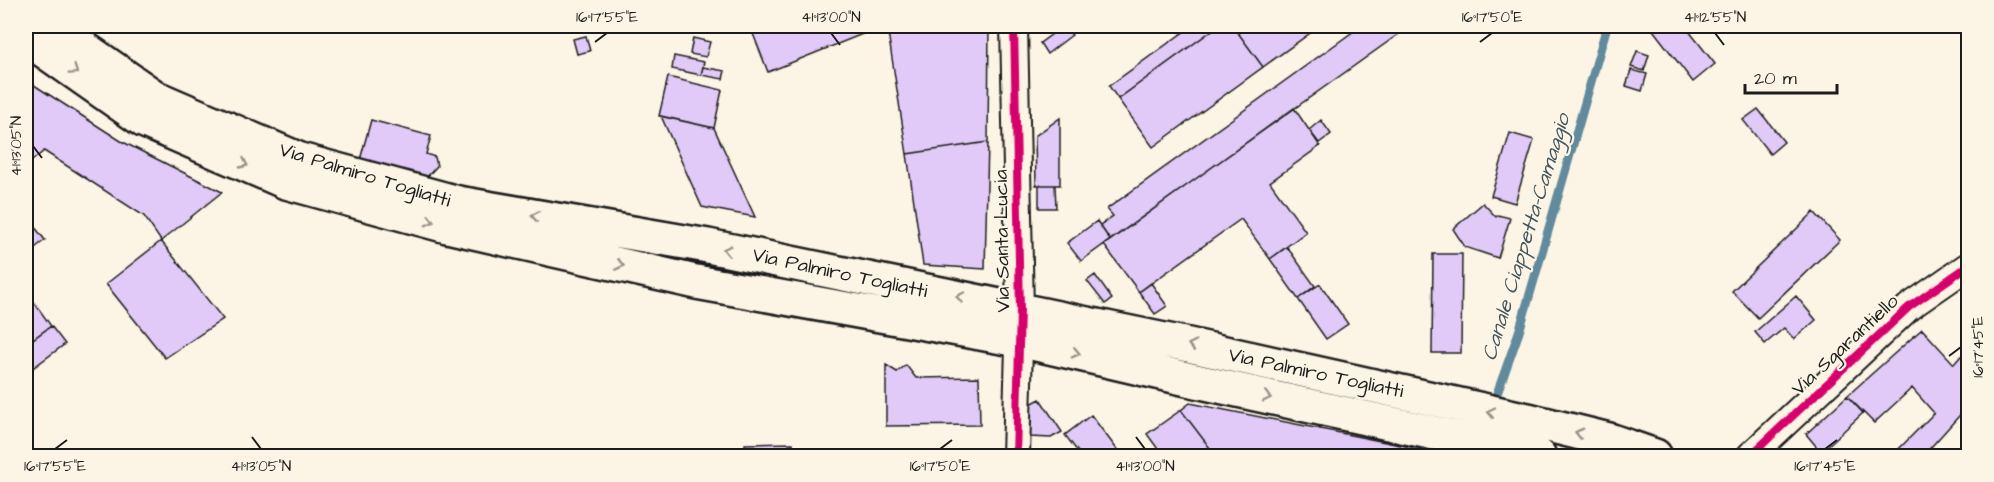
<svg xmlns="http://www.w3.org/2000/svg" width="1994" height="482" font-family="'Architects Daughter',sans-serif">
<style>
.lines{fill:none;stroke-linecap:round;stroke-linejoin:round}
.stream{stroke:#628a9d;stroke-width:9}
.building{fill:#e1c9f8;stroke:#1c1c1c;stroke-width:1.5}
.minor-casing{stroke:#1c1c1c;stroke-width:30}
.secondary-casing{stroke:#1c1c1c;stroke-width:38}
.minor{stroke:#fcf5e5;stroke-width:26}
.secondary{stroke:#fcf5e5;stroke-width:33}
.cycleway-casing{stroke:#fcf5e5;stroke-width:11}
.cycleway{stroke:#d6006c;stroke-width:8}
.oneway{stroke:#97938b}
.ticks{fill:none;stroke:#1c1c1c;stroke-width:2}
.labels{text-anchor:middle;dominant-baseline:central;stroke-width:4.5;stroke-linejoin:round;paint-order:stroke}
.street-label{font-size:20px;fill:#1c1c1c;stroke:#fcf5e5}
.water-label{font-size:21px;font-style:italic;fill:#3f535c;stroke:#fcf5e5}
.neatline{fill:none;stroke:#1c1c1c;stroke-width:2}
.ticks-label{font-size:15px;text-anchor:middle;fill:#1c1c1c}
</style>
<rect width="100%" height="100%" fill="#fcf5e5"/>
<filter id="ink" filterUnits="userSpaceOnUse"><feTurbulence type="fractalNoise" baseFrequency=".0167" numOctaves="2"/><feDisplacementMap in="SourceGraphic" scale="12" xChannelSelector="R" yChannelSelector="G"/><feConvolveMatrix kernelMatrix="1 2 1 2 8 2 1 2 1" color-interpolation-filters="sRGB"/></filter>
<g filter="url(#ink)">
<g class="lines">
<path class="stream" d="M1493,405L1519,332L1607,26"/>
</g>
<path class="building" d="M750,26H879L880,27L768,72Z
M887,26H989L988,142L907,154Z
M1063,26L1072,35L1047,54L1040,43Z
M1192,26H1218L1118,99L1109,86Z
M1218,26H1233L1263,67L1153,147L1118,99Z
M1233,26H1320L1263,67Z
M1361,26H1410L1110,240L1100,225L1113,216L1107,209Z
M1650,26H1685L1715,64L1693,82Z
M586,36L590,51L577,54L573,39Z
M693,38L710,42L706,57L690,54Z
M1637,51L1649,55L1644,71L1631,67Z
M674,56L704,62L701,75L672,69Z
M703,67L725,71L723,79L701,75Z
M1631,70L1647,74L1642,91L1626,86Z
M668,77L722,90L714,128L659,116Z
M34,85L121,141L222,192L161,241L144,216L44,151L26,166V91Z
M1294,108L1320,146L1270,182L1306,232L1270,259L1241,219L1139,292L1104,245Z
M1758,109L1784,142L1770,154L1743,120Z
M661,116L714,128L755,217L702,207Z
M1060,118V185H1036L1035,136Z
M371,120L431,136L426,154L435,157L437,166L426,178L360,160Z
M1321,120L1331,134L1319,143L1309,130Z
M1510,133L1534,140L1515,203L1491,196Z
M988,142L985,269L923,265L907,154Z
M1039,185H1055L1056,208H1039Z
M1483,203L1496,217L1498,215L1510,218L1498,258L1465,247L1453,229Z
M1814,212L1840,240L1758,318L1732,291Z
M26,216L45,240L26,255Z
M1097,221L1110,240L1081,261L1067,243Z
M161,241L223,319L165,358L106,284Z
M1287,247L1315,286L1298,299L1270,259Z
M1433,254H1462L1461,353H1432Z
M1095,275L1112,299L1105,304L1087,281Z
M1151,283L1167,306L1155,314L1139,292Z
M1320,284L1348,324L1326,339L1298,299Z
M26,291L51,326L26,344Z
M1796,296L1816,320L1794,339L1784,328L1765,344L1755,332Z
M51,326L65,344L26,373V344Z
M1922,329L1954,364L1968,348V406L1923,456H1892L1934,413L1912,388L1874,423L1847,396Z
M886,365L897,372L906,365L916,378L979,377L980,425L886,426Z
M1847,396L1863,413L1821,452L1806,434Z
M1040,399L1062,432L1051,438L1030,437L1029,405Z
M1190,403L1440,453L1437,456H1216L1181,410Z
M1181,410L1216,456H1163L1147,434Z
M1091,415L1122,456H1081L1065,435Z
M793,443V456H745V444Z"/>
<g class="lines">
<defs>
<path id="minor" d="M1014,26L1020,310L1016,456
M1750,456L1909,307L1968,266"/>
<path id="secondary" d="M52,26L156,98L300,160L458,203L708,246L1184,344L1528,420L1609,440L1655,456
M26,38L143,120L286,182L447,226L696,282L1019,340L1187,379L1539,456"/>
</defs>
<use href="#minor" class="minor-casing"/>
<use href="#secondary" class="secondary-casing"/>
<use href="#minor" class="minor"/>
<use href="#secondary" class="secondary"/>
<defs>
<path id="cycleway" d="M1014,26L1020,310L1016,456
M1750,456L1909,307L1968,266"/>
</defs>
<use href="#cycleway" class="cycleway-casing"/>
<use href="#cycleway" class="cycleway"/>
</g>
<defs><path id="oneway-chevron" d="M-2-3.5L2.5 0L-2 3.5" fill="none" stroke-width="1.6" stroke-linecap="round" stroke-linejoin="round" transform="scale(1.5)"/></defs>
<g class="oneway">
<use href="#oneway-chevron" transform="translate(74 71) rotate(35)"/>
<use href="#oneway-chevron" transform="translate(244 164) rotate(24)"/>
<use href="#oneway-chevron" transform="translate(535 216) rotate(-170)"/>
<use href="#oneway-chevron" transform="translate(430 221) rotate(15)"/>
<use href="#oneway-chevron" transform="translate(727 250) rotate(-168)"/>
<use href="#oneway-chevron" transform="translate(620 265) rotate(13)"/>
<use href="#oneway-chevron" transform="translate(960 297) rotate(-168)"/>
<use href="#oneway-chevron" transform="translate(1192 345) rotate(-168)"/>
<use href="#oneway-chevron" transform="translate(1076 353) rotate(13)"/>
<use href="#oneway-chevron" transform="translate(1267 397) rotate(12)"/>
<use href="#oneway-chevron" transform="translate(1491 412) rotate(-168)"/>
<use href="#oneway-chevron" transform="translate(1579 433) rotate(-166)"/>
</g>
</g>
<path class="ticks" d="M831,33L840,45M1715,33L1724,45M595,42L607,33M1480,42L1492,33M33,146L42,158M1949,356L1961,347M252,437L261,449M1136,437L1145,449M55,449L67,440M940,449L952,440M1825,449L1837,440"/>
<g class="labels">
<g class="street-label">
<text transform="translate(365 175) rotate(17)">Via Palmiro Togliatti</text>
<text transform="translate(1002 241) rotate(-91)">Via Santa Lucia</text>
<text transform="translate(840 273) rotate(12)">Via Palmiro Togliatti</text>
<text transform="translate(1845 345) rotate(-43)">Via Sgarantiello</text>
<text transform="translate(1316 373) rotate(12)">Via Palmiro Togliatti</text>
</g>
<g class="water-label">
<text transform="translate(1526 237) rotate(-73)">Canale Ciappetta-Camaggio</text>
</g>
</g>
<rect width="1994" height="482" fill="none" stroke="#fcf5e5" stroke-width="66"/>
<path d="M1745 84v9h92v-9" fill="none" stroke="#1c1c1c" stroke-width="3"/>
<text x="1754" y="84" font-size="18" fill="#1c1c1c" stroke="#fcf5e5" stroke-width="4.5" paint-order="stroke">20 m</text>
<rect x="33" y="33" width="1928" height="416" class="neatline"/>
<g class="ticks-label">
<text x="607" y="22">16°17'55"E</text>
<text x="831" y="22">41°13'00"N</text>
<text x="1492" y="22">16°17'50"E</text>
<text x="1715" y="22">41°12'55"N</text>
<text transform="translate(16 146) rotate(-90)" y="5">41°13'05"N</text>
<text transform="translate(1978 347) rotate(-90)" y="5">16°17'45"E</text>
<text x="55" y="471">16°17'55"E</text>
<text x="261" y="471">41°13'05"N</text>
<text x="940" y="471">16°17'50"E</text>
<text x="1145" y="471">41°13'00"N</text>
<text x="1825" y="471">16°17'45"E</text>
</g>
</svg>
